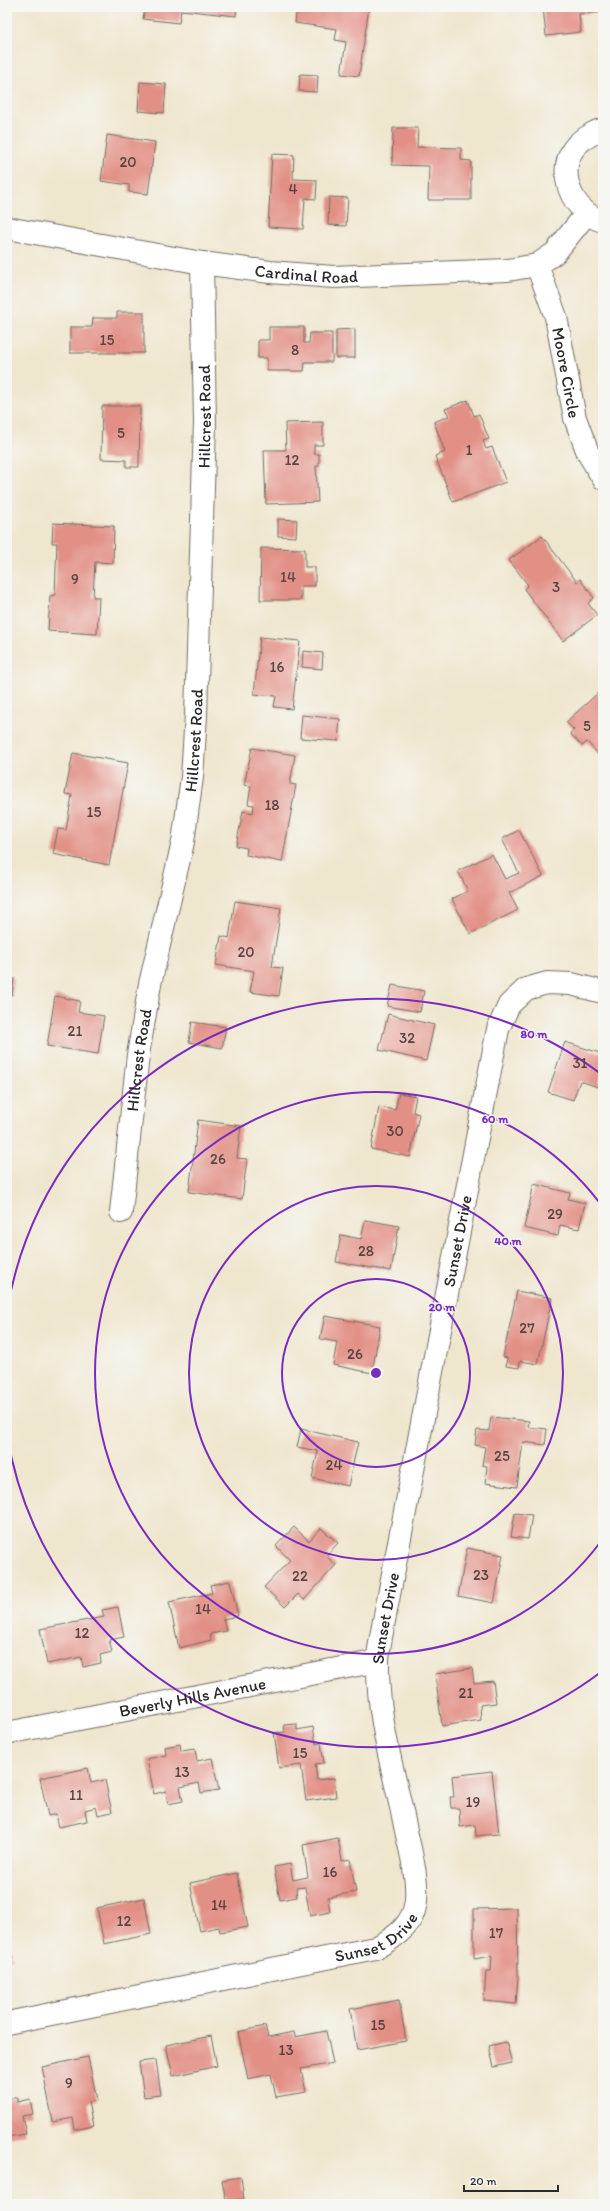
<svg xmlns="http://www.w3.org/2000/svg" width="610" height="2211" font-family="Itim,sans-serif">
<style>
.building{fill:#e28f85}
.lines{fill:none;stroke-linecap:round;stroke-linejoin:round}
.minor-casing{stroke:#706c64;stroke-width:24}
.minor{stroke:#fff;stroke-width:22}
.ring{fill:none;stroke:#7b2cbf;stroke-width:2}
.labels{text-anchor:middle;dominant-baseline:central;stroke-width:3;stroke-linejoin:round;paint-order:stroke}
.number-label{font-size:15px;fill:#594442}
.street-label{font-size:17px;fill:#2b2b2b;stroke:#f6f6f2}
.centre{fill:#7b2cbf;stroke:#f6f6f2;stroke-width:2}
.ring-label{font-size:12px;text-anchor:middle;font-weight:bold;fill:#7b2cbf;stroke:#f6f6f2;stroke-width:3;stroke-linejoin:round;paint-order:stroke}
</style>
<rect width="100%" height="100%" fill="#f6f6f2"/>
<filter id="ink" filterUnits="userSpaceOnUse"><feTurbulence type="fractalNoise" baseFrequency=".025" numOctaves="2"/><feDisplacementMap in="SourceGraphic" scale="8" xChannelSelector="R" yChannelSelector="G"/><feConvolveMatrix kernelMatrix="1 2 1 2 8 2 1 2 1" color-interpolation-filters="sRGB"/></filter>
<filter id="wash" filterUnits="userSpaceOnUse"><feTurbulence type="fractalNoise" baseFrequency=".012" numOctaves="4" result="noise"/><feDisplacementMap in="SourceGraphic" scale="16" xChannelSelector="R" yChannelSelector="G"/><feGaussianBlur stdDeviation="0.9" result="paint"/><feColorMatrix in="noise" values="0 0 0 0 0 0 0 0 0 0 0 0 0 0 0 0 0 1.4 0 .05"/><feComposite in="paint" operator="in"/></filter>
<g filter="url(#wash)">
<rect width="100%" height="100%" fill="#efe6ce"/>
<g id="blocks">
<path class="building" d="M145,7H237L236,16L181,10L179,23L143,19Z
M297,7H369L359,76L341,74L346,42L335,40L337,29L295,23Z
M543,7H603V12L579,14L581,32L546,36Z
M300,74L318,75L317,92L299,91Z
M140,82L166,84L164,113L138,111Z
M393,128H418L417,147L461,148V160L471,161V200H428L429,166L392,165Z
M107,135L155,142L148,194L129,192V185L101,181Z
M272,154L294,155L293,179L317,180L316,199L305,198L303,229L268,227Z
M329,197L348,198L346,226L328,225Z
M117,312H144V353H70V327H92L93,318H117Z
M269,327H304V343H309L310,333H332V362H305L304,371H267V358H258V340H269Z
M355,329V358H336V330Z
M468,400L474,416L479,414L489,439L483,441L486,449L492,447L506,482L453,502L435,456L445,452L434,422L449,416L445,409Z
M102,406H140L139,467H126V460L101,459Z
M323,422V445H314V454H319V466H316L318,502L266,504L264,450H286L285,423Z
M278,519L297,520L296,537L278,536Z
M53,523L114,526L113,563L95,562L93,597H99L97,634L48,631L50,596L55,595L57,543H52Z
M542,536L577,582L580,579L594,598L588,603L597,615L563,641L524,589L528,585L509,560Z
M261,548L305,549V567H315V586H301V600H260Z
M260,637L300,641L292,709L274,707L276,696L254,694Z
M303,651L323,653L322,669L302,667Z
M598,693L603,698V759L587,742L582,746L570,733L574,730L566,722Z
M302,715L340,719L338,741L300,738Z
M252,748L295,755L290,784L296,785L282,862L246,855L247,848L236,846L243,811L253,813L254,805L248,804L251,786L244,785Z
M73,753L128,763L109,865L53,854L58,829L66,830L72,795L65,794Z
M519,830L543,876L509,893L518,910L470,934L452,899L468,891L458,871L492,854L505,879L519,873L502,839Z
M235,901L281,908L272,967L283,968L279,996L250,992L254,971L216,965L221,936L229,938Z
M7,977L14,978L12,995L7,994Z
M392,985L424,991L420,1012L387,1006Z
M55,996L80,1001L78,1012L104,1016L98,1054L47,1046Z
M388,1014L434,1025L426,1061L379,1050Z
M192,1022L226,1027L222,1048L189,1042Z
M565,1042L603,1054V1071L598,1087L580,1081L573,1100L548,1092Z
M399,1093L416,1096L413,1112L419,1114L410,1157L371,1149L379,1107L395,1110Z
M198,1120L241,1126L237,1158L247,1159L242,1199L189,1192Z
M534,1184L570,1193L568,1199L585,1203L579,1229L560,1225L558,1236L524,1228Z
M365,1220L399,1226L391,1271L336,1262L341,1235L361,1239Z
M517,1291L552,1298L538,1364L520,1361L519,1368L506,1366L507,1358L503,1357Z
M325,1316L380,1326L372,1373L333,1365L337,1342L320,1339Z
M491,1417L529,1421L528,1427L547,1429L545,1445L523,1442L517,1487L485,1483L487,1466L482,1465L485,1447L475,1445L477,1430L489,1431Z
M301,1429L358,1442L348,1486L312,1478L318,1451L297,1447Z
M515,1513L532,1515L528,1539L511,1537Z
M294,1527L309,1541L321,1528L338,1543L326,1556L336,1565L304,1600L298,1594L285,1607L264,1587L290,1560L276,1546Z
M467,1548L503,1555L494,1603L458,1596Z
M230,1581L238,1616L223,1619L226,1631L210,1634L211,1640L179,1648L169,1602L212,1593L210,1585Z
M118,1607L124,1637L109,1640L112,1652L100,1655L101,1663L83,1667L81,1657L47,1664L40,1629L104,1617L102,1610Z
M472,1668L474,1683L493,1681L496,1703L480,1705L481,1720L442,1726L435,1674Z
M297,1724V1730L313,1727L316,1744L321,1743L324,1763L315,1764L317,1780L334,1778L336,1797L306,1801L301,1765L279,1768L274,1733L285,1732L284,1725Z
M180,1744L181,1751L195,1749L197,1761L212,1758L219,1790L201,1793L199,1783L180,1787L183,1801L168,1804L166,1791L154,1794L147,1759L166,1755L165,1747Z
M88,1768L91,1783L105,1780L112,1812L98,1815L96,1807L85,1810L87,1821L59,1827L56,1814L48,1816L40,1778Z
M492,1771L499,1834L476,1836L475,1825L460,1827L459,1808H451L450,1797H454L452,1776Z
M338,1838L342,1861L350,1859L356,1892L328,1897L330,1912L310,1916L305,1887L296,1888L297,1897L280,1900L274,1867L290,1864L293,1880L308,1877L303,1845Z
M237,1873L248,1927L220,1932L219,1927L200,1931L190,1883Z
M144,1898L151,1934L104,1944L97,1908Z
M517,1908L518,1976L516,2004L484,2001L486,1971H491L492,1956L474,1959V1909Z
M7,1936L13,1959L7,1960Z
M399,2000L406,2041L357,2050L350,2009Z
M265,2026L268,2037L294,2032L295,2037L326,2031L333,2063L301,2069L306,2092L276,2097L271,2074L248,2079L238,2032Z
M211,2036L217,2066L173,2076L166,2045Z
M506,2042L512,2063L494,2067L489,2046Z
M88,2057L97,2100L88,2102L93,2126L75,2130L73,2118L53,2122L42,2067Z
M156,2060L161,2095L144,2097L139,2062Z
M17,2097V2102L30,2099L33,2114L22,2116L26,2134L7,2137V2099Z
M241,2177L244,2199L226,2201L222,2180Z"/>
</g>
</g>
<g filter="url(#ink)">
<use href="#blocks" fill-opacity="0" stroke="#706c64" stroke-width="1"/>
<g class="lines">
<defs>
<g id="minor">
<path d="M603,130C598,130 593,133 589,136C551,154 565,211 603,221"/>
<path id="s1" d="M7,228L202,263L270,272L333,277L508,270L537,265L555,253L586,214"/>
<path id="s2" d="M537,265L556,317L575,418L588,453L603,478"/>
<path id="s3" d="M121,1212L138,1055L150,984L183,842L192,777L196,715L205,422L202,263"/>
<path id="s4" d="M7,1733L378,1661"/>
<path id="s5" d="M7,2023L375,1948C395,1938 414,1925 416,1900C418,1874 409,1847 404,1821C393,1769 377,1716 378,1662C378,1650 381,1638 383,1626L498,1029L509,1005L526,989L547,983L571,984L603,992"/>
</g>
</defs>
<use href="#minor" class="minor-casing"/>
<use href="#minor" class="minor"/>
</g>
</g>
<g class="ring">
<circle cx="376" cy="1373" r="94"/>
<circle cx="376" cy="1373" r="187"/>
<path d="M602 1540A281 281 0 1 1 602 1206"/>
<path d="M601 1672A374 374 0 0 1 7 1435M7 1311A374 374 0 0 1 601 1074"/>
</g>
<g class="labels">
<g class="number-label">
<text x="128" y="162">20</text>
<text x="293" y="189">4</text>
<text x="107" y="340">15</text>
<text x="295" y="350">8</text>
<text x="121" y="433">5</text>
<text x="469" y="450">1</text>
<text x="292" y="460">12</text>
<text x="288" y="577">14</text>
<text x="75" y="579">9</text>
<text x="556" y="587">3</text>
<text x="277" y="667">16</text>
<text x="587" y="726">5</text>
<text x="272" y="805">18</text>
<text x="94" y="812">15</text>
<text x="246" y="952">20</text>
<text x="75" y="1031">21</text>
<text x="407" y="1038">32</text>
<text x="580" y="1063">31</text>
<text x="395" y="1131">30</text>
<text x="218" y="1159">26</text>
<text x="555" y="1214">29</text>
<text x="366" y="1251">28</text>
<text x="527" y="1328">27</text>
<text x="355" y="1354">26</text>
<text x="502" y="1456">25</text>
<text x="334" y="1465">24</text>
<text x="481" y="1575">23</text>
<text x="300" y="1576">22</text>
<text x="203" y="1609">14</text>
<text x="82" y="1633">12</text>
<text x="466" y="1693">21</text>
<text x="300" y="1753">15</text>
<text x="182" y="1772">13</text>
<text x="76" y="1795">11</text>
<text x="473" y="1802">19</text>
<text x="330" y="1872">16</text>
<text x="219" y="1905">14</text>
<text x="124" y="1921">12</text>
<text x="496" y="1933">17</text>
<text x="378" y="2025">15</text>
<text x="286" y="2050">13</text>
<text x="69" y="2083">9</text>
</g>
<g class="street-label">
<text stroke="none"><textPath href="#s1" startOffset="303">Cardinal Road</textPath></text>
<text stroke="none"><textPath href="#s2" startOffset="112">Moore Circle</textPath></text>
<text stroke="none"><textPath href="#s3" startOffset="802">Hillcrest Road</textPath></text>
<text stroke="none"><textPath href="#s3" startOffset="478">Hillcrest Road</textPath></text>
<text stroke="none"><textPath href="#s3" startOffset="153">Hillcrest Road</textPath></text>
<text stroke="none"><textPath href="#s5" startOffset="1112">Sunset Drive</textPath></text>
<text stroke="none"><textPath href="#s5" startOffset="728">Sunset Drive</textPath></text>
<text stroke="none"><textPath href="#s4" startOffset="189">Beverly Hills Avenue</textPath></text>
<text stroke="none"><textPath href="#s5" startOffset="381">Sunset Drive</textPath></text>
</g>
</g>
<circle cx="376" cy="1373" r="6" class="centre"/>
<g class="ring-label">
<text x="534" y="1038">80 m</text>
<text x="495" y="1123">60 m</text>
<text x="508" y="1245">40 m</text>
<text x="442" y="1311">20 m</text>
</g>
<rect width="610" height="2211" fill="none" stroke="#f6f6f2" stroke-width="24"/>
<path d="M464 2185v6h94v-6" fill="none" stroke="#2b2b2b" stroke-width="2"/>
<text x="470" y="2185" font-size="12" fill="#2b2b2b" stroke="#f6f6f2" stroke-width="3" paint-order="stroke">20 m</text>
</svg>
